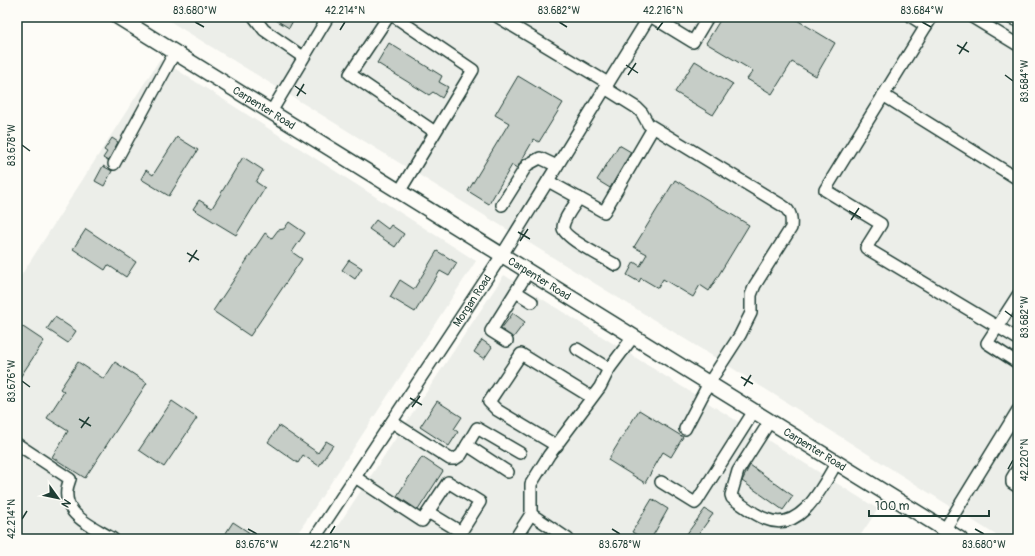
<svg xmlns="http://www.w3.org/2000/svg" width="1035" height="556" font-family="Pangolin,sans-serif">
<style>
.built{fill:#eceee9}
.building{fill:#c6cdc7;stroke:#1f3d34}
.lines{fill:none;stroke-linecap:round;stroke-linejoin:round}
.minor-casing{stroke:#1f3d34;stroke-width:14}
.major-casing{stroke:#1f3d34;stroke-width:17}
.minor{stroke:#fdfcf7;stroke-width:11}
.major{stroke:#fdfcf7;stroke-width:14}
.ticks{fill:none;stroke:#1f3d34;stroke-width:1.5}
.labels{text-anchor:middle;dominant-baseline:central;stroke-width:3.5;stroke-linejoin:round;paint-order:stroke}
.street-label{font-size:11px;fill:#1f3d34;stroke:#fdfcf7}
.neatline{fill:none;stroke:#1f3d34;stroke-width:1.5}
.ticks-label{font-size:10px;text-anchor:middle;fill:#1f3d34}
</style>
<rect width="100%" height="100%" fill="#fdfcf7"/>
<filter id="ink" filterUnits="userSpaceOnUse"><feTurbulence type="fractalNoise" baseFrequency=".025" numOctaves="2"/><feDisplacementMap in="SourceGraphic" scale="8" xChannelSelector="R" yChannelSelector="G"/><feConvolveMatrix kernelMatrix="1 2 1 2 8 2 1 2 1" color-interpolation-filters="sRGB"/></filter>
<g filter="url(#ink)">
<path class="built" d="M163,17H1018V539H1002L732,368Z
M160,59L476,261L294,539H17V282Z
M504,275L633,356L878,509L858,539H329Z"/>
<path class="building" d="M271,17H295L289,28Z
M722,17H792L835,43L816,76L792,62L772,94L747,79L753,71L706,43Z
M389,43L442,76L439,82L448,87L442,98L433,92L429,95L377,63Z
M695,61L733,84L713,115L675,92Z
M518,76L563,103L539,142L534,139L517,168L512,165L489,204L468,191L509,123L495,115Z
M177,137L198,150L169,196L141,179L146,170L153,175Z
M112,138L118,142L108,161L103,158L107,152L104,150Z
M619,145L631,152L610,188L597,180Z
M243,157L263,170L256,182L265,188L236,235L193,209L199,200L212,208Z
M103,166L112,171L104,186L95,181Z
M675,180L749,225L709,291L700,285L693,297L663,279L658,288L641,278L639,282L627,275L634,262L640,266L647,254L634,247Z
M376,220L388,229L391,225L404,234L395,247L369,229Z
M289,222L305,233L292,252L302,259L250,336L213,311L265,233L272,238L278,230L284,229Z
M86,229L136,262L126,277L108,265L105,270L73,249Z
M437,251L457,263L449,276L440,271L415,312L390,297L400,280L414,289Z
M349,260L362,268L355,279L342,270Z
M513,313L525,322L513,338L501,329Z
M55,317L76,331L68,343L47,329Z
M17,323L44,341L17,382Z
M482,340L492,347L484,359L474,352Z
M78,362L104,379L115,362L147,383L85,478L52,457L68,431L47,418L64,392L60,389Z
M172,401L197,418L164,467L139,450Z
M437,401L462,417L454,429L458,432L449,446L420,427Z
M639,410L683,437L671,457L663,452L645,483L608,460Z
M279,426L318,453L326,441L333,445L319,466L303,455L298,463L268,442Z
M422,457L443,471L418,510L397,496Z
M750,465L793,496L783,510L742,481Z
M652,499L668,509L651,539H644L632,532Z
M705,509L713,514L695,539H691L686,535Z
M233,522L259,539H222Z"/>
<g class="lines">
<defs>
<g id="minor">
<path d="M254,17L264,30L303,57"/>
<path d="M388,17L350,74L435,132"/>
<path d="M395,17L473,70L399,192"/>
<path d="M498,17L608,83"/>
<path d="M652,17L693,42L708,17"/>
<path d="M912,17L926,26L932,17"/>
<path d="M972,17L1018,45"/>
<path d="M1009,17L1018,21"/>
<path d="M926,26L825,190L881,224L866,248L1018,339"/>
<path d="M605,88L637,108L642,113L648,124L783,206C791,211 792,218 791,228L755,285L751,295V313L740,335L709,383L685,429"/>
<path d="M883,95L1018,179"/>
<path d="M271,112L328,17"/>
<path d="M114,164L175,52"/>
<path d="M548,181L604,212L653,128"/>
<path d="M579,198C574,206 563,219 563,228C564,238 606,259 616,265"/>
<path d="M502,205L527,165L540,158L557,166"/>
<path d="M516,292L532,302"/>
<path d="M1018,295L987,343L1018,363"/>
<path d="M507,341L491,331L528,272"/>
<path d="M577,349L609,369"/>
<path d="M770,421L738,471L731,495L732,498C743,505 754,515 766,519C801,534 823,485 837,462"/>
<path d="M392,422L450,459H455L461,455L477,428L520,453"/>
<path d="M17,444L70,479C56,513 89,524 113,539"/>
<path d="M467,445L508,472"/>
<path d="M557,446L497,410L489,402L521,354L591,397"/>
<path d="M1018,468L1012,478V483L1018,487"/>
<path d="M355,477L422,521L448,482L480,502L461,532L428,512"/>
<path d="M661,482L695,503L697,501L754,411"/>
<path d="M531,514L568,539"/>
<path d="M945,529L1018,410"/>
<path id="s1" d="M314,539L502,255L649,17"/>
<path d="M515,539L531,514V484L549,455L600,387L609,369L633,337"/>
</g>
<g id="major">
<path id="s2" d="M118,17L960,539"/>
</g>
</defs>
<use href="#minor" class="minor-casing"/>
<use href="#major" class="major-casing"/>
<use href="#minor" class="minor"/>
<use href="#major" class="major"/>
</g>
</g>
<path class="ticks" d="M195,22L204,27M559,22L567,27M922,22L931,27M340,30L345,22M657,30L663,22M957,45L969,52M959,54L967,42M626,65L638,73M628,75L636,63M1005,75L1013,81M295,86L306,94M297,96L304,84M22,145L30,151M849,211L861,218M851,220L859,208M518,232L530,239M520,241L528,229M187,253L199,260M189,262L197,250M1005,311L1013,317M741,377L753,384M22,381L30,387M744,386L751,375M410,398L422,405M412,407L420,396M79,419L91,426M81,428L89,417M1008,469L1013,460M22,519L27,511M248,529L257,534M612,529L620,534M975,529L984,534M330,534L335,526"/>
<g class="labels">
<g class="street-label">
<text stroke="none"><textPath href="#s2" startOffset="172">Carpenter Road</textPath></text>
<text stroke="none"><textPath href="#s2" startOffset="496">Carpenter Road</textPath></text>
<text stroke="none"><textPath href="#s1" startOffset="286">Morgan Road</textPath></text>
<text stroke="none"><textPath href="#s2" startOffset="820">Carpenter Road</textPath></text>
</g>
</g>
<rect width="1035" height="556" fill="none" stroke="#fdfcf7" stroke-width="44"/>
<g transform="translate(58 498) rotate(123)" stroke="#fdfcf7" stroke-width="3" paint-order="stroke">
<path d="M0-3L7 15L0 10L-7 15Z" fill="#1f3d34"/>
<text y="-6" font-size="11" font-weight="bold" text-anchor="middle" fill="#1f3d34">N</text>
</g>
<path d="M869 510v6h120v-6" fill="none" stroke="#1f3d34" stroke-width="2"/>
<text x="875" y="510" font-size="12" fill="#1f3d34" stroke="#fdfcf7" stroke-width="3" paint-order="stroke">100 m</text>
<rect x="22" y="22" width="991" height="512" class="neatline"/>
<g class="ticks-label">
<text x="195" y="14">83.680°W</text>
<text x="345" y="14">42.214°N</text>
<text x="559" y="14">83.682°W</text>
<text x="663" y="14">42.216°N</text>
<text x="922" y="14">83.684°W</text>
<text transform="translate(1024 81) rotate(-90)" y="4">83.684°W</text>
<text transform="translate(11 145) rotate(-90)" y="4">83.678°W</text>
<text transform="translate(1024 317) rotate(-90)" y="4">83.682°W</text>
<text transform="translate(11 381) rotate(-90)" y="4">83.676°W</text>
<text transform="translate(1024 460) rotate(-90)" y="4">42.220°N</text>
<text transform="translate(11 519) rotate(-90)" y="4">42.214°N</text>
<text x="257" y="548">83.676°W</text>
<text x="330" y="548">42.216°N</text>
<text x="620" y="548">83.678°W</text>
<text x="984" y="548">83.680°W</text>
</g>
</svg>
